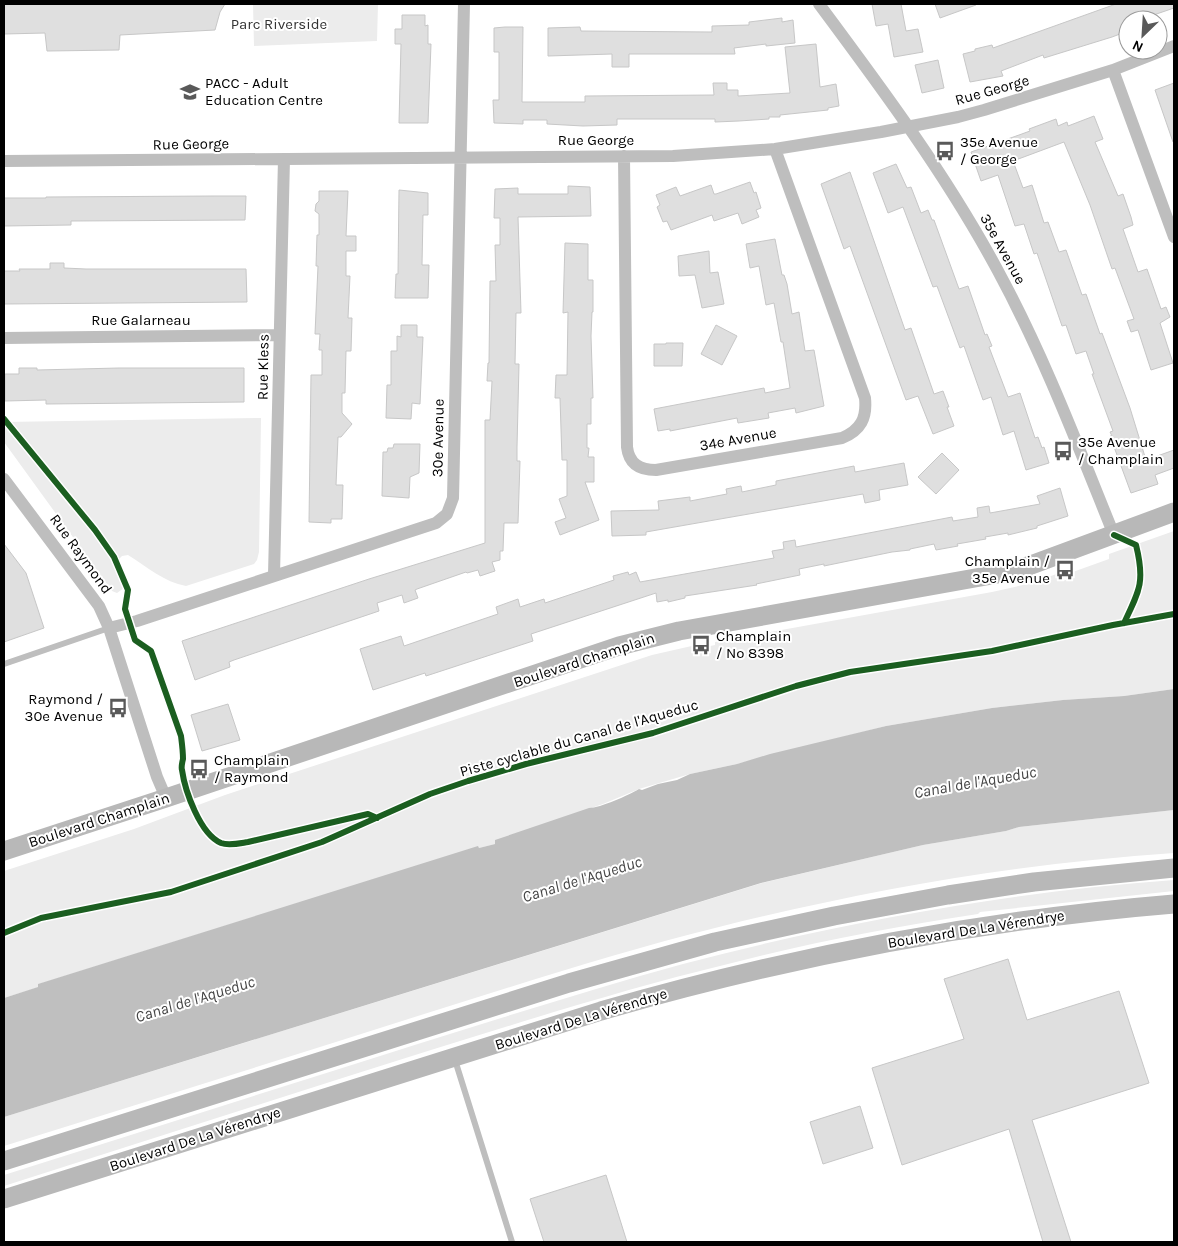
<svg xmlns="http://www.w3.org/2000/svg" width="1178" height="1246" font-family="Karla,sans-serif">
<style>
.green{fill:#ececec}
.water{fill:#bfbfbf}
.building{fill:#dfdfdf;stroke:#c7c7c7}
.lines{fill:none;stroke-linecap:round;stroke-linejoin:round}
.lane{stroke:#bebebe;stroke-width:6}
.street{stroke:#bebebe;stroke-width:12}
.secondary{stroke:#b8b8b8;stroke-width:19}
.cycleway-casing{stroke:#fff;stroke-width:9}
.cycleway{stroke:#1b5e20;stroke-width:6}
.labels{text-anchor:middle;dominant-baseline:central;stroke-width:4;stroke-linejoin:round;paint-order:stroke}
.park-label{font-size:15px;fill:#333;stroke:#fff}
.poi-label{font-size:15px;fill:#000;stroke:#fff;text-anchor:start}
.street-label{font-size:15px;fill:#000;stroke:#fff}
.water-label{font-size:16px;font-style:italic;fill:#444;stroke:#fff}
</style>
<rect width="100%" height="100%" fill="#fff"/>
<path class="green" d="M253,4H378L377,41L254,46Z
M261,418L259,552L257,560L254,564L186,586C164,582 147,567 128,555L122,556L118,560V572L124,583V588L117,593L112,591L4,442V422Z
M1174,531V689L1124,696L1063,700L992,708L886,726L737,764L690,774L639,789L603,804L495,841V844L479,848L478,847L39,984V987L4,998V871L134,829L225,795L652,655L696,645V649L715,645V642L992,592L1032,583L1059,573L1063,581L1071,578L1070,573L1109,559V554Z
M1174,810V853C1021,863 867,890 719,927C618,952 520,984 421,1015C282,1059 143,1103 4,1146V1117L762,883L923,845L1006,831L1019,827Z
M1174,880V891L980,912L978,914C892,927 808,943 724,965C625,989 528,1020 431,1050C288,1095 146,1141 4,1186V1175C143,1131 282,1087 421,1043C508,1016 595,988 683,964C843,922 1009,892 1174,880Z"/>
<path class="water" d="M1174,689V810L1019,827L1006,831L923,845L761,883L4,1117V998L38,987V984L478,846L479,848L495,844V840L589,808C600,808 629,795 639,789L642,790L658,784L677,780L690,774L737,764L770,754L886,726L992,708L1063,700L1124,696Z"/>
<path class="building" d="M4,4H225L220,12L215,30L120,35L119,50L47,51L45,33L4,34Z
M872,4H901L906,31L918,29L923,52L894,57L888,24L876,26Z
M935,4H976V5L940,18Z
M1116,4H1174V8L1139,20H1128V31L1112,37L1044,58L1043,55L1001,71L1003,76L970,82L963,54L975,51V49L992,45L993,48Z
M402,15H425V26L428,25V44H431L428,123H399L401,44H395V29H402Z
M782,18V22L793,20L795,43L766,46V44L734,48L735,54H629V67H612V54L548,56V28L580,27L581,31L712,32V26L749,25V22Z
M505,27H523L522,102H585V96L714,95L713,83H727V90H738V96L790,93L785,47L816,44L820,87L836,84L839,106L828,108V110L780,115V117H769V119L739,121L715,122V119H617V125L583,126L547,124V120H523V124L494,123L493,100H499V52H494V28Z
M938,60L944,88L922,93L915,65Z
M1174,83V142H1173L1155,90Z
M1094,116L1103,139L1095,142L1118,196L1123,194L1131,217L1133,225L1123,229L1138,272L1147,269L1161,309L1166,307L1170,317L1160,323L1173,363L1151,370L1138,330L1131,332L1127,321L1134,319L1115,268L1112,269L1090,205L1064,142L1013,161L1023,188L1032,185L1044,223L1048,222L1059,252L1066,250L1082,295L1086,294L1100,334L1102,333L1130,408L1146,460L1174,450V468L1155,475L1158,484L1131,493L1110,436H1112L1110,432L1113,431L1092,374H1094L1086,351L1076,354L1066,325L1062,326L1037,253L1034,254L1024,224L1015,226L998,175L981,181L971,152L1019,135L1030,131L1029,129L1056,119L1058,126L1067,122L1068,126Z
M896,164L907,188L911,187L921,213L928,210L932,220H934L959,289L968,286L985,335L987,334L992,346L989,347L1008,397L1020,393L1035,438L1038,437L1042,448L1044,447L1049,463L1026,470L1014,431L1003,435L991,397L983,400L964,346L960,348L937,286L933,287L903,207L888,213L873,173Z
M850,172L905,330L911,328L934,394L943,391L949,407H947L954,426L933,434L918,396L906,400L850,246L844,249L821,184Z
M750,182L754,193L756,192L761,208L756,210L759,217L742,224L738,213L714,221L712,215L671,230L667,221L663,222L657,207L660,205L656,195L676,187L680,196L711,185L714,194H716Z
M568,186L590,187L591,216L518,217L521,313H516L515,364H519L517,447V461H520L518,523H504L503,551H500V560L492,562L495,571L480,576L478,570L467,573L466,572L417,589L415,590L418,598L404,603L402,595L377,603L379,611L234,660L229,662L230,667L195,680L182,641L369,579L485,543V420H490L492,381H487L488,363H489L490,281H496L495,245H500V218H494L495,189L518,188V194H568Z
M399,190L428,193V215H423L422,265H429L428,298H395L396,274H398Z
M319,191H348L346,236H356V251H346V276H350L348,318H352L351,351H346L345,393H342V413L352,424L341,437H338L336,485H343L342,519H331V523L309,522L311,375H322V350H319L320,334H315L318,266H316L317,235H319V214L315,211L316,204L319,201Z
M214,196H246L245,220L71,221V225L4,226V198H46V197Z
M775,239L782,275H784L787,284L792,314L799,312L805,351L814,350L824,406L796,413L795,408L768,413L769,418L738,423L737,418L670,431V429L658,431L654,409L764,388L765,393L790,388L783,342H781L774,303L766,305L759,266L750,268L746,244Z
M565,243L588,244V280H593V312H592L591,336L593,398H591V424H587V448H589L588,457H594V482H585L599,520L560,535L555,522L566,518L559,499L567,496V460H562L560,398H555L556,375H567L568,312L563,313Z
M709,251L710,273L718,272L724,304L702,308L695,275L679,276L678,256Z
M50,263H64V268L86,269H246L247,302L4,304V271H20L19,269H50Z
M401,325H417V337H423L420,404L412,403L411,419L386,418L387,385H391V351H397V336L401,337Z
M716,325L737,336L722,365L701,354Z
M666,343H683L682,366H654V344H666Z
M19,368H37V370L119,368H244V402L46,404V400L5,401V374H19Z
M394,444H420L419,473L410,477L409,498L382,496L383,452H387L388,448H393Z
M942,453L959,470L936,494L918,477Z
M904,463L908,485L879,490L880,500L865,503L863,494L646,532V535L612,536L611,511L659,510L658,501L690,497V501L727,494L726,489L741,486L742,492L776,485V481L854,466L855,472Z
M1060,488L1068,516L1037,526V528L1008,535V533L985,537L986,539L957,544L958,546L936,550L934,544L910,549V550L892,552L824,566V564L799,569L800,575L756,584L757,585L685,596V598L668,602V600L657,602L656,593L531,634L533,641L426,676L425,673L373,690L360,649L401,636L404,646L498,614L496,607L518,599L520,607L544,599L545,603L614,580L613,576L628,572L629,575L636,572L640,582L774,558L772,551L784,549L783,542L795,540L796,547L952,517L953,521L978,517L977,508L989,506L990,513L1040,504L1037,496Z
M4,544L26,573L44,628L4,642Z
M228,704L240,740L202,751L191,715Z
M1008,959L1027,1020L1119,991L1149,1083L1032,1120L1071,1242H1043L1009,1129L902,1165L872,1068L964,1039L944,979Z
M860,1106L873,1148L823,1164L810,1122Z
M606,1175L627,1242H544L530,1199Z"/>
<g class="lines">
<path class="lane" d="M4,664L109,628
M455,1060L512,1242"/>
<path class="street" d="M819,4C883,90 947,176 998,271C1044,356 1078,446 1114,535
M1113,70L1174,237
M624,156L627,447C629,464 640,470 656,470L842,438C861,430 867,418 865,398L775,149
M4,161L673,156L775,149L881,132L958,117L984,110L1113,70L1174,46
M4,338L279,335
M4,479L99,606L109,628L157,777L166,798
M274,575L284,159
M109,628L137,621L436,523L447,514L453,498L464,4"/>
<path class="secondary" d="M4,851L166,798L619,646L679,631L1003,573L1031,565L1174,512
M4,1161L569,983L715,942L834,916L948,895L1034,882L1174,868
M4,1199L601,1011C788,957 980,920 1174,904"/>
<defs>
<path id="cycleway" d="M4,419L95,530L114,557L128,590L125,609L135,640L151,651L181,736C182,744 183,751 183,759C182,763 181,767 182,770C185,791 200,834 221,843C229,846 241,843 248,842L368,814L377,818
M1114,535L1136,545C1145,581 1140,590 1124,623
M4,933L41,918L171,892L322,842L430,794L468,781L526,764L653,733L796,686L850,672L992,651L1113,625L1174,614"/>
</defs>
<use href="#cycleway" class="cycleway-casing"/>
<use href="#cycleway" class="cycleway"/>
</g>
<defs>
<symbol id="school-bare" viewBox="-9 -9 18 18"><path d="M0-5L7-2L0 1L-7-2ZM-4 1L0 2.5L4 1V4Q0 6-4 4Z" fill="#595959" stroke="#fff" stroke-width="2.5" paint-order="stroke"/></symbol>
<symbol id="bus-bare" viewBox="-9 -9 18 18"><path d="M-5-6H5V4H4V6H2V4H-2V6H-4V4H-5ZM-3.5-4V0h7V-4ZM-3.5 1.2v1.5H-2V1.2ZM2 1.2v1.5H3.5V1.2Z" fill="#595959" stroke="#fff" stroke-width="2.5" paint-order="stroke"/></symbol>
</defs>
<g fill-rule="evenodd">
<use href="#school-bare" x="176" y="78" width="28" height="28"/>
<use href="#bus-bare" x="931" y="137" width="28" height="28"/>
<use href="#bus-bare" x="1049" y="437" width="28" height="28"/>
<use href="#bus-bare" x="1051" y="556" width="28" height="28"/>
<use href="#bus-bare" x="687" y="631" width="28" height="28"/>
<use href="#bus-bare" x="104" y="694" width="28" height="28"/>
<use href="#bus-bare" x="185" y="755" width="28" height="28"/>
</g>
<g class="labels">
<g class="park-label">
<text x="279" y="24">Parc Riverside</text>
</g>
<g class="poi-label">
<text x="205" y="83">PACC - Adult<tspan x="205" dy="17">Education Centre</tspan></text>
<text x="960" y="142">35e Avenue<tspan x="960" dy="17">/ George</tspan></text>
<text x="1078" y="442">35e Avenue<tspan x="1078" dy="17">/ Champlain</tspan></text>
<text x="1050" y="561" text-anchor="end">Champlain /<tspan x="1050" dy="17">35e Avenue</tspan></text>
<text x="716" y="636">Champlain<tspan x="716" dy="17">/ No 8398</tspan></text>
<text x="103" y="699" text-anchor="end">Raymond /<tspan x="103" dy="17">30e Avenue</tspan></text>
<text x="214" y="760">Champlain<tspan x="214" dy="17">/ Raymond</tspan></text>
</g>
<g class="street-label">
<text transform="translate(992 90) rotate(-16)">Rue George</text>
<text x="596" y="140">Rue George</text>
<text transform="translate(191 144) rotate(-1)">Rue George</text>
<text transform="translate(1003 249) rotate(61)">35e Avenue</text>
<text x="141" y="320">Rue Galarneau</text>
<text transform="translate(263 367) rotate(-89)">Rue Kless</text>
<text transform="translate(438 438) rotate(-89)">30e Avenue</text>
<text transform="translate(738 439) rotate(-10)">34e Avenue</text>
<text transform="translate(81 554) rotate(54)">Rue Raymond</text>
<text transform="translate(584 660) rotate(-18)">Boulevard Champlain</text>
<text transform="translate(579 738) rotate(-16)">Piste cyclable du Canal de l'Aqueduc</text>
<text transform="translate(99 820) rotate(-18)">Boulevard Champlain</text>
<text transform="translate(976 929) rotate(-9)">Boulevard De La Vérendrye</text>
<text transform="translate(581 1019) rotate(-17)">Boulevard De La Vérendrye</text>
<text transform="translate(195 1139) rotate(-18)">Boulevard De La Vérendrye</text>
</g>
<g class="water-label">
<text transform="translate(975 782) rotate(-10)">Canal de l'Aqueduc</text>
<text transform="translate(582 879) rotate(-17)">Canal de l'Aqueduc</text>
<text transform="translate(195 999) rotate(-17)">Canal de l'Aqueduc</text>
</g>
</g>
<rect width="1178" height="1246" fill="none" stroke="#000000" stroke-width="10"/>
<g transform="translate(1143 35) rotate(205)"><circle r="24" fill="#ffffff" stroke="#999999"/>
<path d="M0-4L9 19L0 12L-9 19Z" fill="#595959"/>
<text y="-8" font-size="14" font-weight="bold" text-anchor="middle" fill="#000000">N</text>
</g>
</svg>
